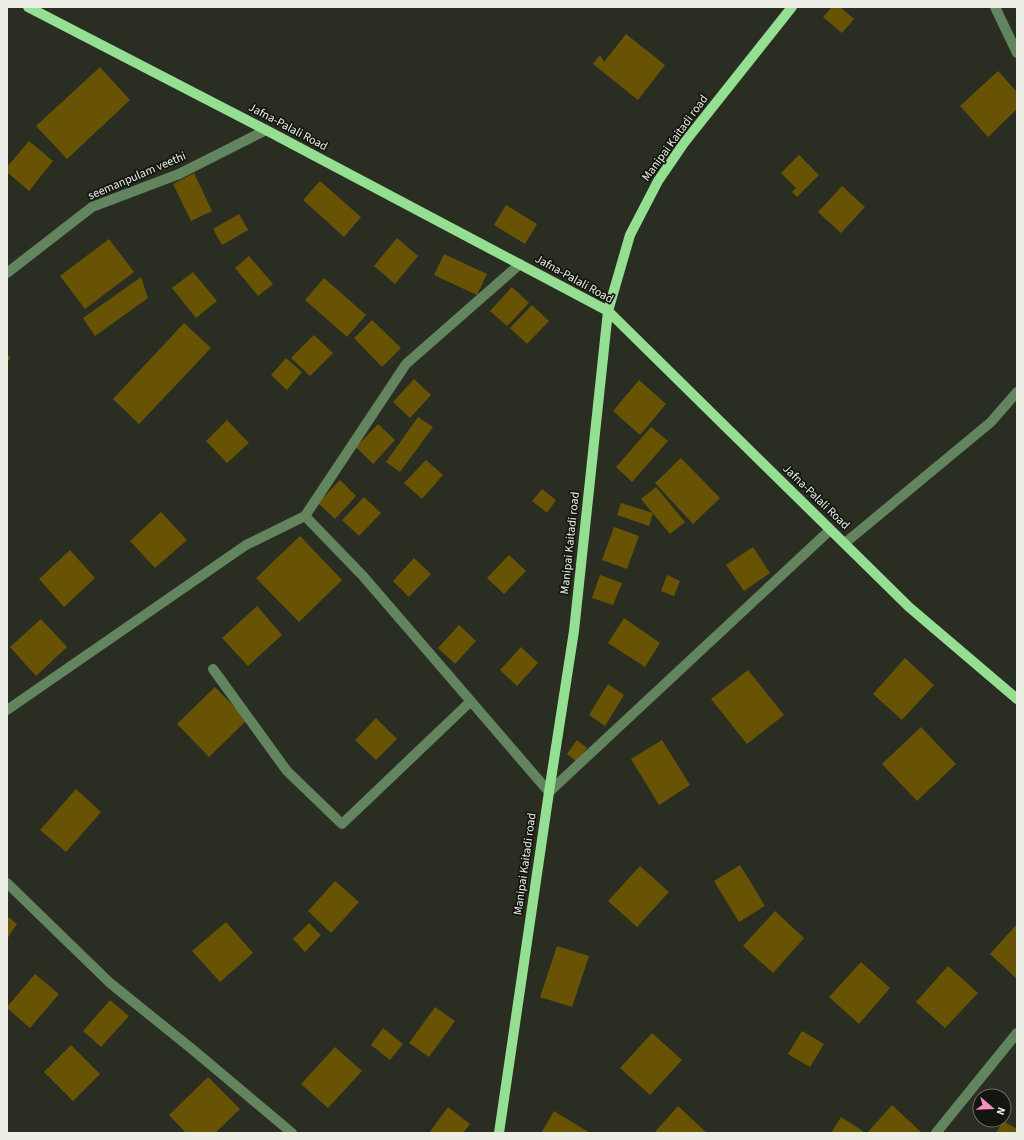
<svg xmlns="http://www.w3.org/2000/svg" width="1024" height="1140" font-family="'Source Sans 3',sans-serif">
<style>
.building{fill:#685304}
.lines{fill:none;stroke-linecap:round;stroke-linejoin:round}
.minor{stroke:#628560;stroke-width:10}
.major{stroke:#95df92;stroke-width:10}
.labels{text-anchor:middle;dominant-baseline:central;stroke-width:3.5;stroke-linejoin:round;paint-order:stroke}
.street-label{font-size:12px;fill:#edefe7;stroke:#13150f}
</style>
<rect width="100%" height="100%" fill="#2a2d21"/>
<path class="building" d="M832,7H840L854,19L842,33L823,17Z
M626,34L665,65L638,100L593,64L600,55L604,62Z
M100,67L130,100L67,159L36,126Z
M998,71L1017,92V109L988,137L960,106Z
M29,141L53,161L29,191L7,172V167Z
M799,155L819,175L797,197L792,192L796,188L781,173Z
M194,173L212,211L191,221L173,184Z
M320,181L361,217L344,237L303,200Z
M842,186L865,207L841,233L818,212Z
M506,205L537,224L525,244L494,225Z
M239,214L248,230L222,245L213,229Z
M397,238L418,256L395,284L374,266Z
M109,239L134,272L85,309L60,276Z
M444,254L487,274L477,295L434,275Z
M249,256L273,284L258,296L235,268Z
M193,272L217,301L196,318L172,288Z
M141,277L148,298L95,336L83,318Z
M324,278L366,315L347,337L305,300Z
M512,287L529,303L507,326L490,311Z
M532,305L549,321L527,344L510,328Z
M372,320L401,348L382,367L354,338Z
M184,323L211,348L139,424L113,399Z
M314,335L333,353L310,376L291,358Z
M7,354L11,358L7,362Z
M286,358L302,372L287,390L271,375Z
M414,379L431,395L410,418L393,402Z
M639,380L666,404L640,435L613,411Z
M418,417L433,427L400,472L386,462Z
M227,420L249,443L227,463L206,441Z
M378,424L395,440L373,464L356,447Z
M651,427L668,441L632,482L616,467Z
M681,458L720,498L693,524L655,483Z
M426,460L443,475L422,499L404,483Z
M340,480L356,496L335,519L318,503Z
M656,487L685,522L670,534L641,499Z
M542,489L556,500L547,513L532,501Z
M364,497L381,513L359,536L342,520Z
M621,503L653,513L649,526L617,515Z
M161,512L187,540L155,568L130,541Z
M614,527L639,536L627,569L602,560Z
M300,536L342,580L299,622L256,578Z
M753,547L770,573L744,591L726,565Z
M70,550L95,578L64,607L39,579Z
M509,555L526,571L504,594L487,578Z
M414,558L431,574L409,597L393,581Z
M600,575L622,583L613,605L592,598Z
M667,575L680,581L674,596L661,591Z
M257,606L282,635L248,666L222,638Z
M624,618L660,643L645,667L608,643Z
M41,619L67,647L36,676L10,647Z
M459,625L476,641L455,664L438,648Z
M521,647L538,663L517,686L500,670Z
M905,658L934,685L902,720L873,694Z
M748,670L784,715L747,744L711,699Z
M608,684L624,695L605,726L589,715Z
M215,687L247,720L209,757L177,724Z
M376,718L397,739L376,760L355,740Z
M921,727L956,764L917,801L882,764Z
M577,740L587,748L577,762L567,754Z
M662,740L690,785L659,805L631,759Z
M76,789L101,812L66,852L40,830Z
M740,865L765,906L739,922L714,881Z
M640,866L669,892L637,927L608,901Z
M335,881L359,902L331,933L308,911Z
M775,911L804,938L773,973L743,946Z
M7,916L17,924L7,939Z
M226,922L253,953L220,982L192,951Z
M309,923L321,935L305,952L293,939Z
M1017,924V979L990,954Z
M557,946L589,956L572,1007L540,997Z
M861,962L890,988L859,1024L829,997Z
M948,966L978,993L945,1028L916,1002Z
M35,974L59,994L30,1028L7,1008V1007Z
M110,1000L129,1016L101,1047L83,1031Z
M435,1007L455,1021L429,1057L409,1043Z
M383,1028L403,1044L390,1060L371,1045Z
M802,1031L824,1044L810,1067L788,1054Z
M652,1033L682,1060L650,1095L620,1068Z
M71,1045L100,1074L73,1101L44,1072Z
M335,1047L362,1071L328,1108L301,1084Z
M208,1077L240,1109L215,1133H186L169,1115Z
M892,1105L921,1132L920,1133H867Z
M678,1106L707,1133H654Z
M448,1107L470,1124L463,1133H429Z
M554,1111L590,1133H541Z
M841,1117L863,1131L861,1133H831Z
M1003,1121L1017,1129V1133H996Z"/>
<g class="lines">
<path class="minor" d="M995,7L1017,53
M7,273L92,207L179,174L266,130
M305,516L363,576L549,792L830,530
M845,543L991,422L1017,392
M213,669L287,771L342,824L471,701
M7,710L246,545L305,516L406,364L520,264
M7,883L110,983L192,1049L292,1133
M936,1133L1017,1033"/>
<path class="major" d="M28,7L266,130L608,311L909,607L1017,699
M499,1133L549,792L574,631L608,311L630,235L658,181L684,143L792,7"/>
</g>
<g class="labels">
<g class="street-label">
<text transform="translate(288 127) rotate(28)">Jafna-Palali Road</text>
<text transform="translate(675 138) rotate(-54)">Manipai Kaitadi road</text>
<text transform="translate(137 176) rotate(-23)">seemanpulam veethi</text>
<text transform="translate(574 279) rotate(29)">Jafna-Palali Road</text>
<text transform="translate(816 497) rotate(44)">Jafna-Palali Road</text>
<text transform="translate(570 543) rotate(-84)">Manipai Kaitadi road</text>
<text transform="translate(525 864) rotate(-82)">Manipai Kaitadi road</text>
</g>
</g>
<rect width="1024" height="1140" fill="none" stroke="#edefe7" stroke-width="16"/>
<g transform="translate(992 1108) rotate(109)"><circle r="19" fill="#13150f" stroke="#6a6c65"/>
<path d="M0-3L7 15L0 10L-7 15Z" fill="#fa8fc7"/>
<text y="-6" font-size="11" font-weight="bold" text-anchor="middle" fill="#edefe7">N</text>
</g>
</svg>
